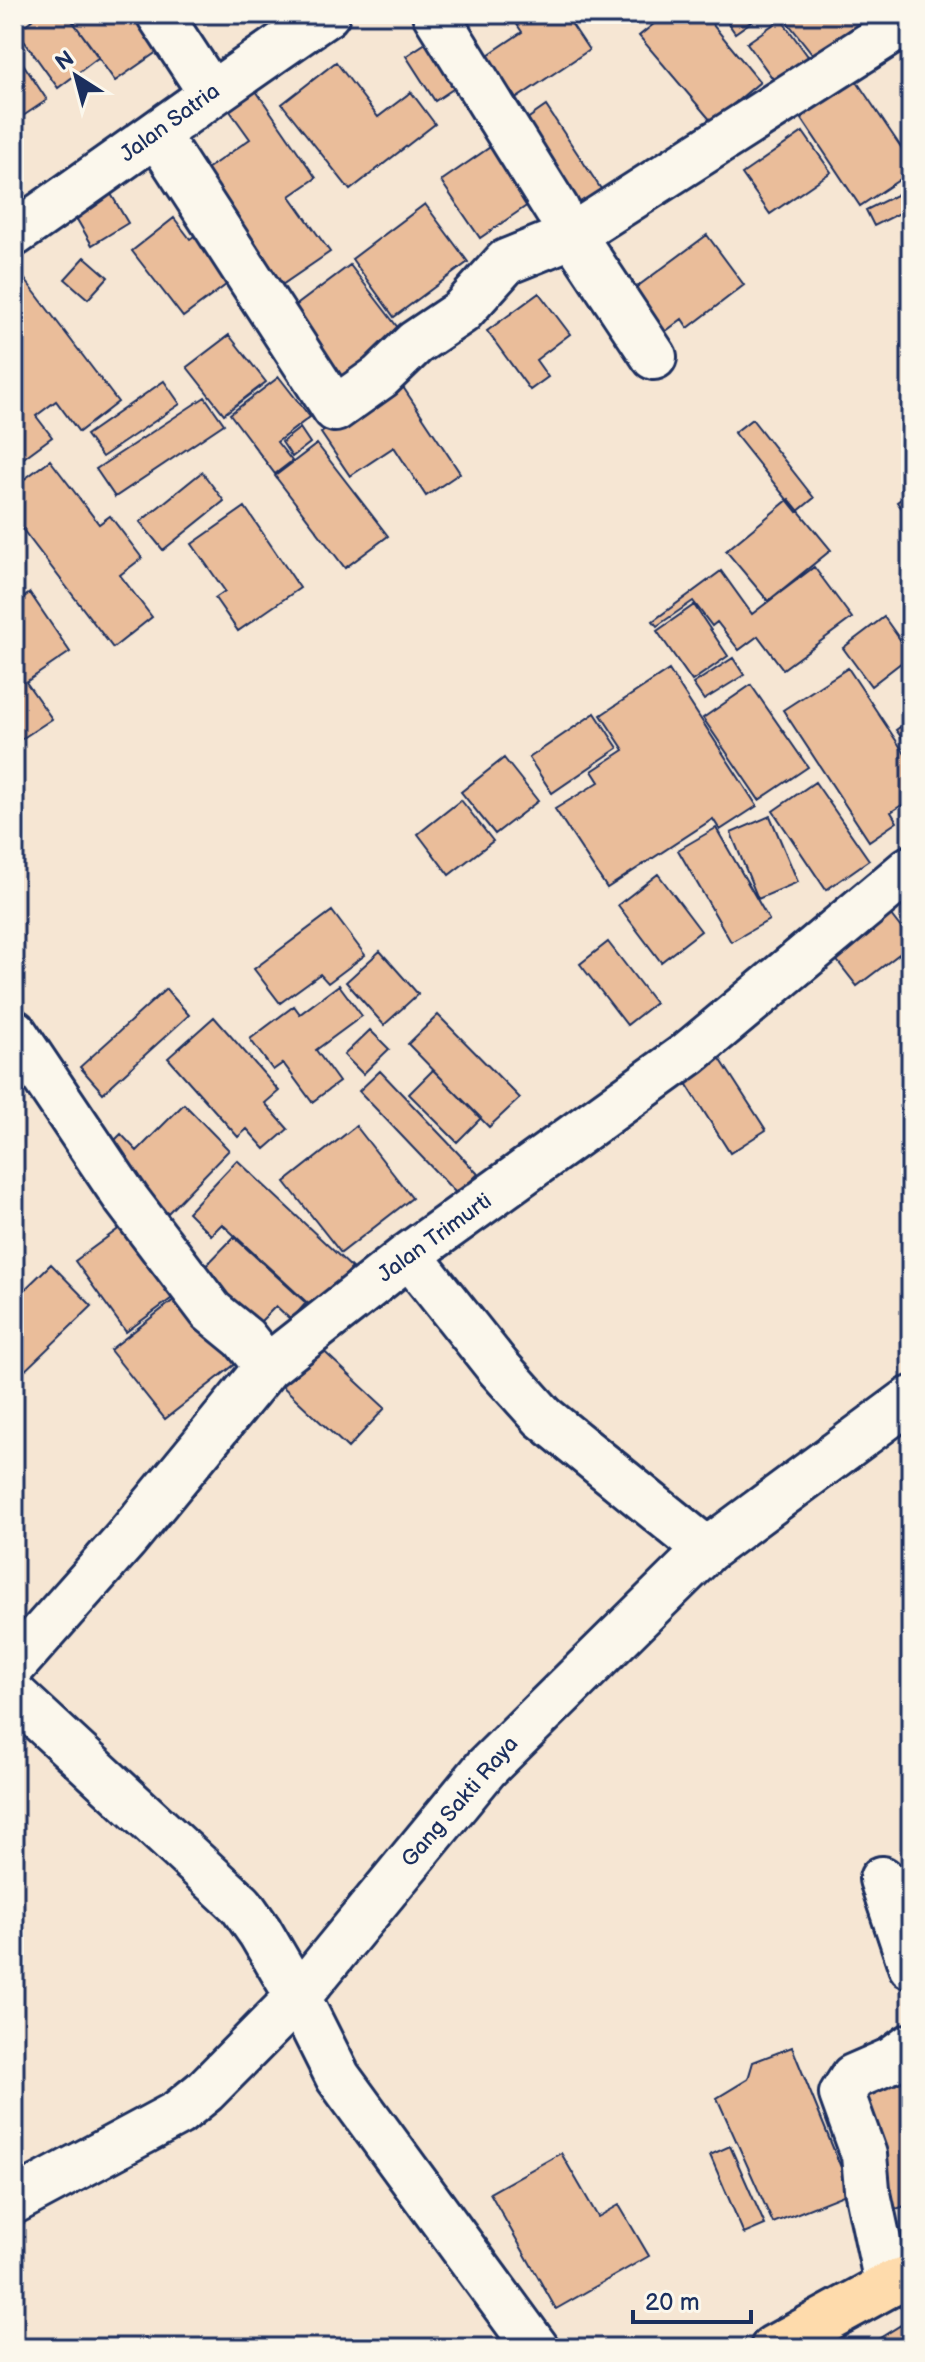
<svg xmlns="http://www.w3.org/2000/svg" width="925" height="2362" font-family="'Balsamiq Sans',sans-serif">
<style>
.building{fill:#eabd9a;stroke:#1b2f5e;stroke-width:2}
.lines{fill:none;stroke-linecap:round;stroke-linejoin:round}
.minor-casing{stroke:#1b2f5e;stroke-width:50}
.highway-casing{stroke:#1b2f5e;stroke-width:50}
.minor{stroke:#fbf7ec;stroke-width:44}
.highway{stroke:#fedbac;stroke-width:44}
.labels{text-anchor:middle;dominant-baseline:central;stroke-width:7;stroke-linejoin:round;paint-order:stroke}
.street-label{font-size:22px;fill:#1b2f5e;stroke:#fbf7ec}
</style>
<rect width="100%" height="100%" fill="#f6e6d3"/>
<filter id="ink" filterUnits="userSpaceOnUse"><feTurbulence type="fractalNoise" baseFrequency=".0125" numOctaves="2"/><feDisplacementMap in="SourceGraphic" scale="16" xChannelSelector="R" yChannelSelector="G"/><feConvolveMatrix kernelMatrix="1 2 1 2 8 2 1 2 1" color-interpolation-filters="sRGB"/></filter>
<g filter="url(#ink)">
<path class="building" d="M40,14H67L99,57L58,88L17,31Z
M86,14H141L164,47L115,81L74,23Z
M171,14H208L185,32Z
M510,14H565L589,50L502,108L473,65L522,32Z
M666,14H704L760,82L712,122L639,36Z
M722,14H762L735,33Z
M781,14H870L815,57Z
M781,19L815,66L781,90L747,43Z
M438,35L468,79L435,101L406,56Z
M14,50L47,100L14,122Z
M336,62L378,117L411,92L435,124L350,190L282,104Z
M847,67L911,162V172L860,206L792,104Z
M252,85L316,178L290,196L330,252L273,291L194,178L250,139L225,104Z
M546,106L601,189L565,214L510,131Z
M803,132L831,172L770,214L742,174Z
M499,141L538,198L480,238L441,181Z
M902,192L910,208L874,226L866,210Z
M111,194L128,223L92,245L75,216Z
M425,204L468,262L394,317L352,259Z
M174,218L190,239L207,227L242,273L183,317L132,251Z
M707,235L744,285L688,328L682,319L658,337L626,295Z
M85,257L108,277L88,299L65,279Z
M14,265L118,402L79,432L56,401L36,416L52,437L14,465Z
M350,265L405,337L338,389L282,316Z
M539,293L570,334L536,360L548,377L530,390L487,331Z
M229,335L266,382L224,414L187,367Z
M279,377L310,417L277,442L292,461L275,474L230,414Z
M164,381L180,404L102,457L86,435Z
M399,381L460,473L426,496L394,447L350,476L321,433Z
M205,397L224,424L115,497L96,469Z
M752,419L814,498L797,512L734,433Z
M300,428L310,443L292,457L282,442Z
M317,444L388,536L345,568L275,476Z
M50,460L99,524L110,516L142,558L120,575L152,617L113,648L14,518V487Z
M202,472L224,501L163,550L140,522Z
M911,492V521L897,502Z
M789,499L831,550L768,601L726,551Z
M245,507L300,588L238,631L215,598L225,591L192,544Z
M814,567L852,618L783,669L758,636L739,650L717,622L712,626L693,601L657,626L653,621L721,571L752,614Z
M30,593L70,652L26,682L52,719L14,744V604Z
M694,605L728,656L692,681L657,631Z
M884,617L911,655L871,686L843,648Z
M733,658L744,675L704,700L693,684Z
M848,668L911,763V799L891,812L897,822L869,841L783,710Z
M669,670L757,806L720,830L713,819L607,888L555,809L599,782L592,771L624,750L601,715Z
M751,685L808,767L759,800L703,718Z
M595,713L618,748L552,793L529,758Z
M911,719V750L896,730Z
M504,758L538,801L495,834L461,792Z
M815,782L869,860L826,890L773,811Z
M461,800L493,841L449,875L418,834Z
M770,816L798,882L758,899L731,833Z
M716,828L769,920L731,942L678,850Z
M658,874L701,931L661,962L618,905Z
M884,906L911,941V945L857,986L828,949Z
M332,911L365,955L328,983L320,974L280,1003L254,969Z
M608,942L655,1003L627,1025L580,964Z
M380,951L418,994L384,1025L346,982Z
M339,985L362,1016L316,1050L339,1082L312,1102L283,1063L273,1070L250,1039L294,1006L300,1014Z
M166,989L189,1015L103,1093L80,1067Z
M438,1015L520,1098L489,1127L408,1044Z
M214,1017L279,1091L265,1103L288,1129L265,1149L247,1129L238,1137L168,1058Z
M370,1030L389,1049L363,1074L344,1055Z
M719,1057L766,1130L730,1153L684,1080Z
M433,1070L481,1118L457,1142L409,1094Z
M380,1071L478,1174L457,1194L359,1091Z
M184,1104L229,1150L166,1215L103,1152L121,1134L137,1151Z
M356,1126L412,1198L341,1253L285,1182Z
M237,1160L352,1268L314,1309L222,1224L211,1235L188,1212Z
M128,1222L179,1293L126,1332L75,1261Z
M234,1237L306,1303L291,1320L276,1306L256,1326L199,1273Z
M51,1264L92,1306L14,1381V1300Z
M184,1292L238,1362L165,1419L110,1350Z
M316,1344L385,1408L348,1448L279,1383Z
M792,2047L851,2192L773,2223L717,2098L748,2079L753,2062Z
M911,2069V2204L896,2209L855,2089Z
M730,2146L765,2225L744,2234L710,2155Z
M561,2153L598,2217L619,2205L649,2256L556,2309L490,2193Z
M901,2325L911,2341V2348H864Z"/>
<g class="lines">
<defs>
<path id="minor" d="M159,14L211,93
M435,14L557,210
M157,135L335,409L380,377L415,343L461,312L506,262L573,235L911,19
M14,234C119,161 221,86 327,14
M573,235L654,357
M14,1032L127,1200L211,1311L244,1338L267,1367
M409,1255L498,1367L543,1417L707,1550
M14,1665L125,1540L267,1367L409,1255L688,1054L911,868
M14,1695L241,1905L260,1932L298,1997L338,2077L536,2348
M882,1879L911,1966
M14,2201L178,2113L205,2091L298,1997L486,1768L707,1550L911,1399
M890,2284L884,2269L867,2189L864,2155L842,2094L853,2077L892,2060L911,2046"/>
<path id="highway" d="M773,2348L890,2284L911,2277"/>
</defs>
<use href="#minor" class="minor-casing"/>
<use href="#highway" class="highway-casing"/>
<use href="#minor" class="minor"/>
<use href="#highway" class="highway"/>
</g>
</g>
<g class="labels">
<g class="street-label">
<text transform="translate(170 123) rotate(-36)">Jalan Satria</text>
<text transform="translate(435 1238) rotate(-36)">Jalan Trimurti</text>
<text transform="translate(460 1802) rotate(-49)">Gang Sakti Raya</text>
</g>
</g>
<rect width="925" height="2362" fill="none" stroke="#fbf7ec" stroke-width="48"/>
<rect x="24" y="24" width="877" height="2314" fill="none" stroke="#1b2f5e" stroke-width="3" filter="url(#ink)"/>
<g transform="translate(76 76) rotate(324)" stroke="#fbf7ec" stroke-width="6" paint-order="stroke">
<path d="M0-6L14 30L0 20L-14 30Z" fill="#1b2f5e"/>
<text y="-12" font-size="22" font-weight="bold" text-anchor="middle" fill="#1b2f5e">N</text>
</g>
<path d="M633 2310v12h118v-12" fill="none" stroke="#1b2f5e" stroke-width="4"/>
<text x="645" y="2310" font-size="24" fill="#1b2f5e" stroke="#fbf7ec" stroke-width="6" paint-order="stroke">20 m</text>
</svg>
